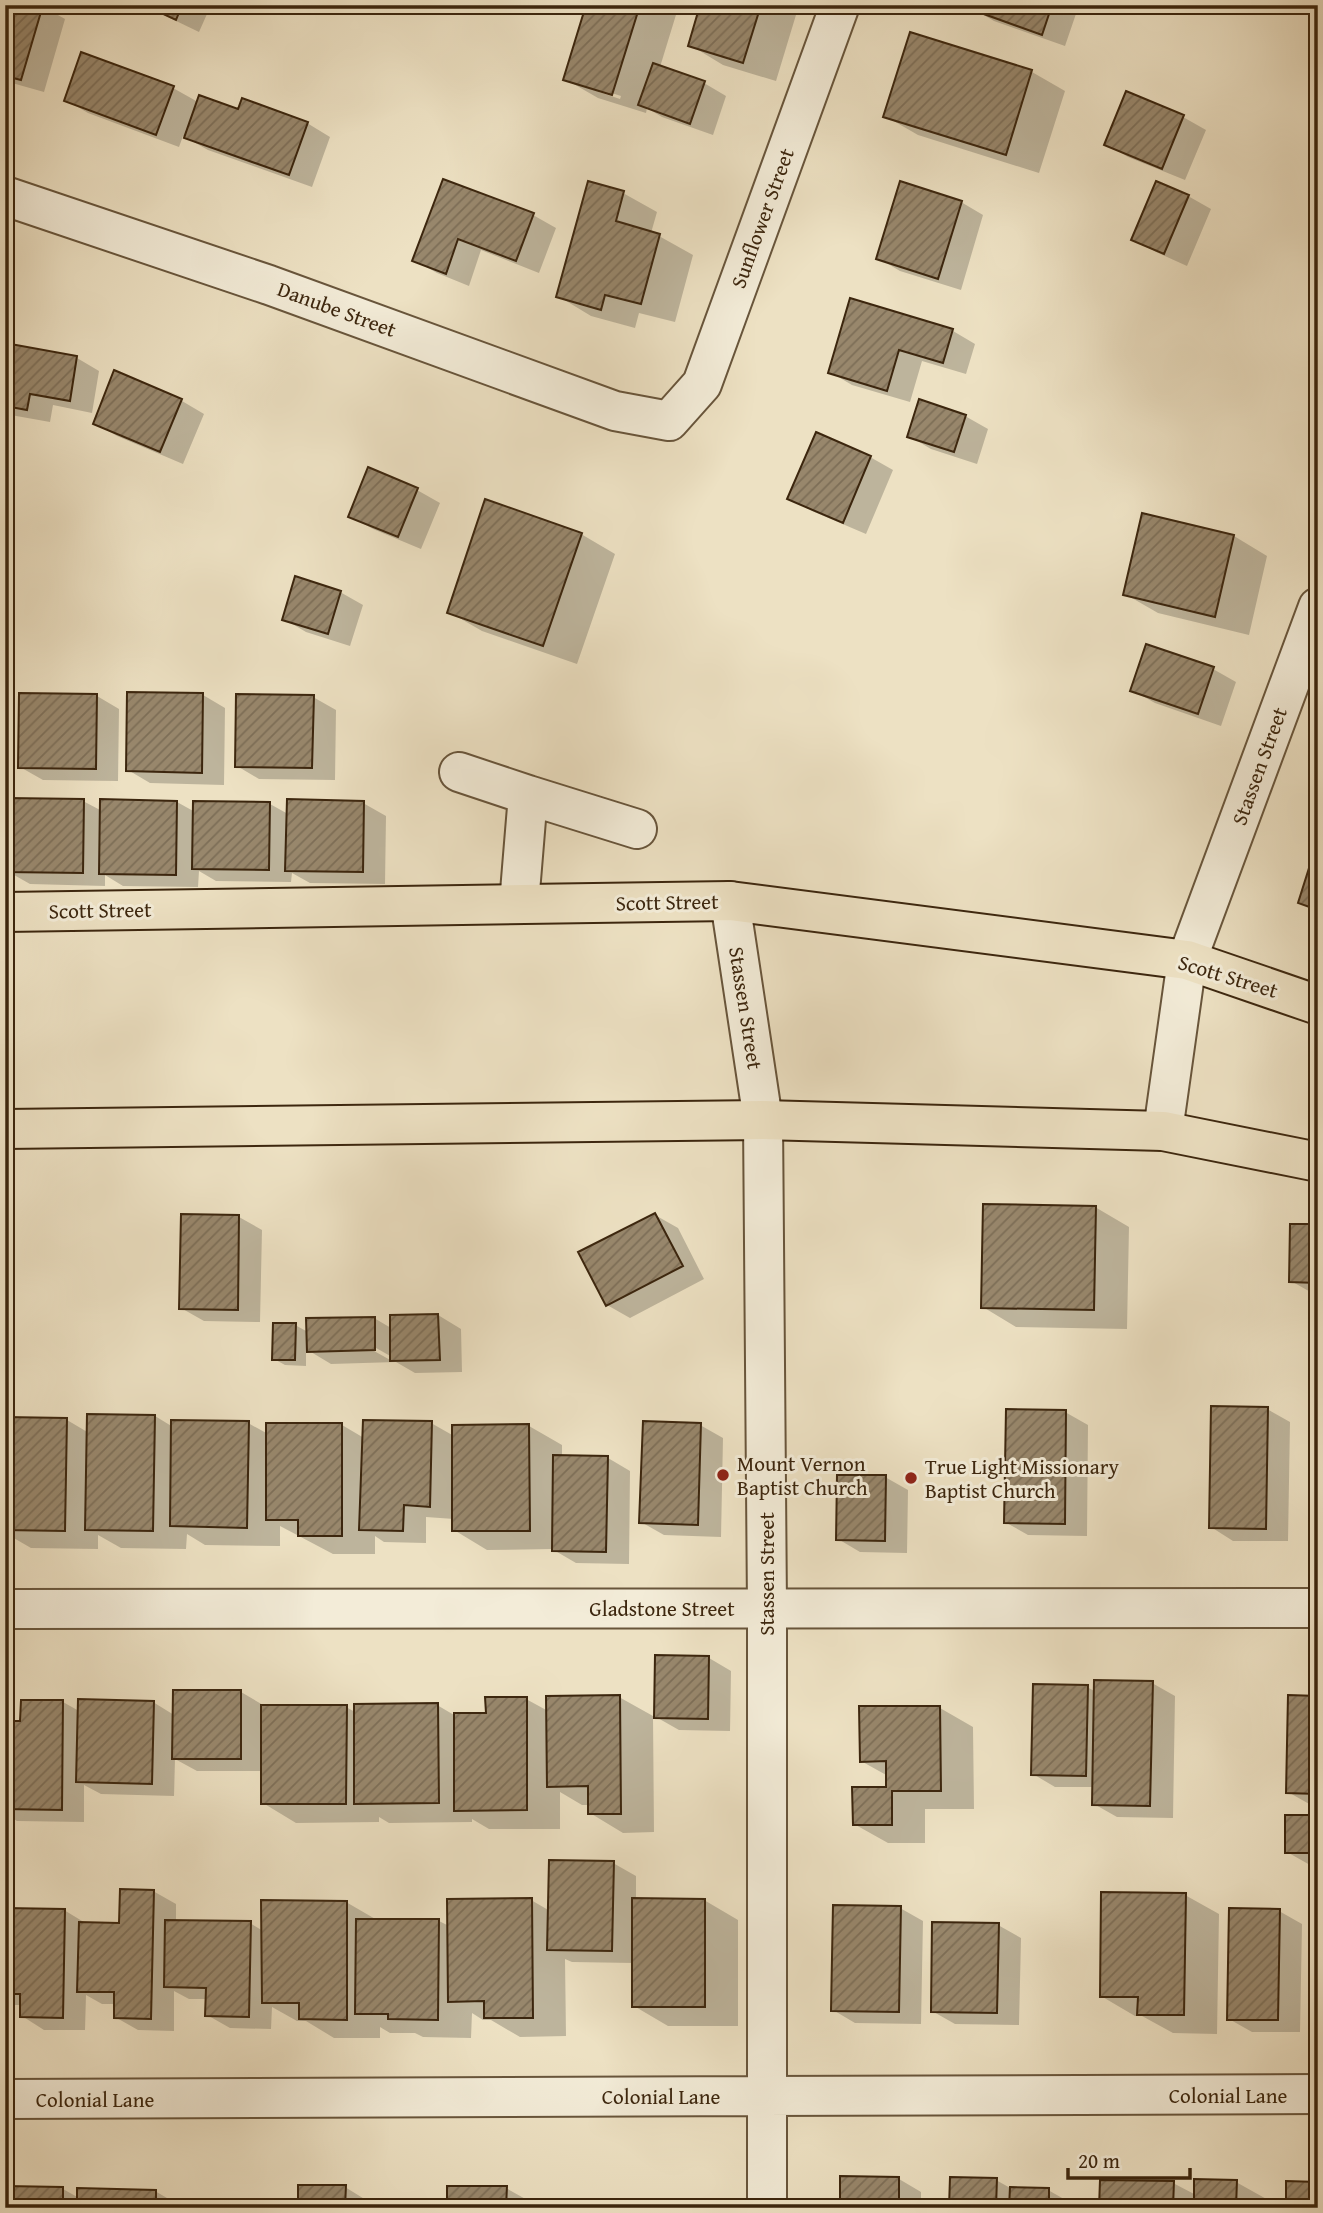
<svg xmlns="http://www.w3.org/2000/svg" width="1323" height="2213" font-family="'Gentium Book Plus',serif">
<style>
.shadow{fill:#0003;fill-rule:evenodd}
.building{fill:url(#building-hatch);stroke:#3c260e;stroke-width:2}
.lines{fill:none;stroke-linecap:round;stroke-linejoin:round}
.minor-casing{stroke:#68553b;stroke-width:42}
.major-casing{stroke:#3c260e;stroke-width:42}
.minor{stroke:#f3ecd8;stroke-width:38}
.major{stroke:#ede1c3;stroke-width:38}
.poi-dot{fill:#8f2418;stroke:#f3ecd8;stroke-width:2.5}
.labels{text-anchor:middle;dominant-baseline:central;stroke-width:6;stroke-linejoin:round;paint-order:stroke}
.street-label{font-size:21px;fill:#3c260e;stroke:#f3ecd8}
.poi-label{font-size:21px;fill:#3c260e;stroke:#f3ecd8;text-anchor:start}
</style>
<defs>
<pattern id="building-hatch" width="6" height="6" patternUnits="userSpaceOnUse" patternTransform="scale(1.75)"><rect width="6" height="6" fill="#98876c"/><path d="M-1 1l2-2M0 6l6-6M5 7l2-2" fill="none" stroke="#7d6e57"/></pattern>
</defs>
<rect width="100%" height="100%" fill="#ede1c3"/>
<filter id="stains"><feTurbulence type="fractalNoise" baseFrequency=".00286" numOctaves="4"/><feColorMatrix values="0 0 0 0 .2 0 0 0 0 .09 0 0 0 0 .02 0 0 0 .5 -.17"/></filter>
<radialGradient id="worn" r=".72"><stop offset=".6" stop-color="#630" stop-opacity="0"/><stop offset="1" stop-color="#630" stop-opacity=".3"/></radialGradient>
<path class="shadow" d="M5,5L42,6L65,19L44,92L5,81Z
M143,5H211L199,32Z
M588,5H679L660,67L704,83L726,96L713,135L662,117L647,108L646,113L598,98L565,79ZM599,89L621,96L620,99L599,92Z
M685,5H799L776,81L723,65L690,45L701,10Z
M973,5H1079L1065,46L994,21L972,8Z
M911,34L1032,72L1065,91L1039,173L918,135L885,116Z
M173,88L198,102L307,123L330,137L312,187L208,150L183,136L179,147L88,113L66,100Z
M1126,93L1183,117L1206,130L1185,180L1128,157L1106,144Z
M444,181L533,215L556,228L539,273L481,250L469,286L437,273L414,260Z
M623,193L657,212L651,233L659,236L693,255L675,322L639,313L635,328L591,316L558,296Z
M1188,196L1211,209L1187,266L1156,252L1133,239Z
M961,202L983,215L961,290L900,271L878,258Z
M851,300L953,331L975,344L966,374L922,361L910,402L852,385L830,372Z
M5,345L77,358L99,371L92,413L53,405L50,422L5,414Z
M115,372L182,401L204,414L183,464L117,436L95,423Z
M965,416L988,429L977,464L931,449L909,436Z
M870,457L893,470L866,534L812,511L789,498Z
M369,469L417,490L440,503L421,549L373,529L350,516Z
M1143,515L1234,536L1267,556L1249,635L1158,613L1125,594Z
M581,534L615,554L577,664L482,631L449,612Z
M340,592L363,605L350,646L306,632L284,619Z
M1213,669L1236,682L1221,726L1155,703L1132,690Z
M203,695L225,708L224,785L150,783L128,770Z
M97,696L119,709L118,781L43,780L20,767Z
M313,697L336,710L335,780L259,779L237,766Z
M83,801L102,811V801L177,802L195,812L270,804L288,814L363,803L386,816L385,884L310,883L292,873L291,882L216,881L199,871L198,887L123,886L105,875V886L30,884L7,871Z
M1095,1207L1129,1227L1127,1329L1016,1327L983,1307Z
M655,1215L678,1228L704,1279L630,1318L607,1305Z
M239,1217L262,1230L260,1322L204,1321L181,1308Z
M1318,1226V1294H1314L1291,1281Z
M438,1315L461,1329L462,1372L415,1373L396,1362L331,1364L306,1349V1366L285,1365L274,1359L295,1325L308,1332L374,1318L391,1328ZM369,1344L392,1357V1361L367,1347Z
M1267,1409L1290,1422L1288,1541H1233L1211,1527Z
M1065,1412L1088,1425L1087,1536L1028,1535L1005,1522Z
M155,1416L173,1427L248,1423L268,1434L342,1425L364,1438L431,1423L454,1436L529,1426L562,1445V1457L608,1458L630,1471L629,1564L576,1563L552,1549L487,1550L454,1530V1519L426,1517V1543L384,1542L375,1536V1554H333L280,1526V1546L205,1545L187,1534L186,1549L121,1548L98,1535V1549L31,1548L5,1533V1419L67,1420L89,1433Z
M700,1425L723,1438L721,1537L664,1535L641,1522Z
M885,1477L908,1490L907,1553L860,1552L838,1539Z
M709,1658L731,1671L730,1731L679,1730L656,1717Z
M1152,1683L1175,1696L1173,1818L1117,1817L1094,1804V1787H1055L1033,1774L1087,1687L1096,1692Z
M241,1692L263,1705L346,1707L355,1712L437,1705L454,1715H487L526,1699L548,1711L619,1697L653,1716L654,1832L623,1833L590,1813V1805H582L560,1792V1829H489L472,1819V1822L389,1823L379,1817V1822L296,1823L263,1803V1771H197L175,1759L174,1796L101,1794L84,1785V1822L17,1821L5,1814V1722L22,1723V1701L63,1702L79,1711L153,1702L174,1715Z
M1318,1697V1805H1311L1288,1792Z
M940,1708L973,1727L974,1809H925V1843H888L854,1824L888,1789V1776L861,1761Z
M1313,1817L1318,1819V1865H1310L1287,1852Z
M613,1863L636,1876V1900H704L738,1920V2026H668L634,2006V1963L572,1962L565,1959L566,2036L520,2037L491,2020H483L472,2013L471,2038L423,2037L415,2033H390L380,2027V2038H334L306,2021H297L272,2007L271,2029L230,2028L207,2015V1999H189L174,1991V2031L138,2030L115,2017L116,2004H102L86,1995L85,2030H44L22,2016V2005H15L5,2000V1909L64,1910L87,1924H121L153,1891L176,1904V1922L250,1923L263,1931L346,1902L377,1920L439,1921L449,1926L531,1900L550,1911Z
M1185,1895L1219,1914L1217,2034L1173,2033L1142,2016H1135L1101,1996Z
M900,1908L923,1921L921,2024L855,2023L833,2010Z
M1279,1911L1302,1924L1300,2032H1252L1229,2019Z
M998,1925L1021,1938L1019,2025L955,2024L932,2011Z
M899,2179L921,2192V2208H841Z
M996,2180L1012,2189L1048,2190L1071,2203V2208H951Z
M1236,2182L1270,2201V2208H1101L1173,2183L1196,2195Z
M345,2187L379,2208H300Z
M506,2188L529,2201V2208H448Z
M63,2189L79,2198L155,2191L184,2208H5Z
M435,2201L447,2208H390Z"/>
<path class="building" d="M5,5H43L21,80L5,76Z
M144,5H182L176,20Z
M586,5H640L612,95L563,80Z
M700,5H761L743,63L688,46Z
M971,5H1052L1042,35L970,9Z
M910,32L1032,70L1006,155L883,117Z
M81,52L174,86L156,135L64,101Z
M653,63L705,81L690,124L638,105Z
M1126,91L1184,115L1162,169L1104,145Z
M199,95L238,109L242,98L308,122L289,175L184,138Z
M443,179L534,213L516,261L458,239L446,274L412,261Z
M588,181L624,191L616,221L660,234L641,304L605,295L601,310L556,297Z
M900,181L962,201L938,279L876,259Z
M1156,181L1189,195L1164,254L1131,240Z
M850,298L953,329L943,363L899,350L887,391L828,373Z
M5,343L77,356L70,401L30,394L27,410L5,406Z
M114,370L182,399L160,452L93,424Z
M919,399L966,415L954,452L907,437Z
M816,432L871,456L843,523L787,499Z
M368,467L418,488L398,537L348,517Z
M485,499L582,533L543,646L447,613Z
M1142,513L1234,535L1215,617L1123,595Z
M295,576L341,591L328,634L282,620Z
M1146,644L1214,667L1198,714L1130,691Z
M127,692L203,693L202,773L126,771Z
M19,693L97,694L96,769L18,768Z
M236,694L314,695L312,768L235,767Z
M7,798L84,799L83,873L5,872Z
M100,799L177,801L176,875L99,874Z
M287,799L364,801L363,872L285,871Z
M193,801L270,802L269,870L192,869Z
M1309,868L1318,871V910L1298,903Z
M983,1204L1096,1206L1094,1310L981,1308Z
M655,1213L683,1266L606,1306L578,1252Z
M181,1214L239,1215L238,1310L179,1309Z
M1290,1224H1318V1283L1289,1282Z
M438,1314L440,1360L390,1361V1315Z
M375,1317V1350L307,1352L306,1318Z
M273,1323H296L295,1360H272Z
M1211,1406L1268,1407L1266,1529L1209,1528Z
M1006,1409L1066,1410L1065,1524L1004,1523Z
M87,1414L155,1415L153,1531L85,1530Z
M5,1417L67,1418L65,1531L5,1530Z
M171,1420L249,1421L247,1528L170,1526Z
M363,1420L432,1421L430,1507L404,1505L403,1531L359,1530Z
M643,1421L701,1423L698,1525L639,1523Z
M266,1423H342V1536H298V1520H266Z
M529,1424L530,1531H452V1425Z
M553,1455L608,1456L606,1552L552,1551Z
M837,1475H886L885,1541L836,1540Z
M655,1655L709,1656L708,1719L654,1718Z
M1094,1680L1153,1681L1150,1806L1092,1805Z
M1033,1684L1088,1685L1086,1776L1031,1775Z
M173,1690H241V1759H172Z
M620,1695L621,1814H588V1786L547,1787L546,1696Z
M1288,1695L1318,1696V1794L1286,1793Z
M485,1697H527V1810L454,1811V1713H486Z
M78,1699L154,1701L152,1784L76,1782Z
M21,1700H63L62,1810L5,1809V1721H20Z
M438,1703L439,1803L354,1804V1704Z
M261,1705H347L346,1804H261Z
M859,1706H940L941,1791H892V1825H853L852,1787H886V1761L860,1762Z
M1285,1815H1314V1823H1318V1853H1285Z
M549,1860L614,1861L612,1951L547,1950Z
M120,1889L154,1890L151,2019L114,2018V1992H77L79,1922L119,1923Z
M1101,1892L1186,1893L1184,2015H1137L1138,1997H1100Z
M532,1898L533,2018H484V2001L448,2002L447,1899Z
M632,1898L705,1899V2007H632Z
M261,1900L347,1901V2020L299,2019V2003H262Z
M833,1905L901,1906L899,2012L831,2011Z
M5,1908L65,1909L63,2018L20,2017V1994H5Z
M1229,1908L1280,1909L1278,2020H1227Z
M356,1919H439L438,2020L388,2019V2014H355Z
M165,1920L251,1921L249,2017L205,2016L206,1988L164,1987Z
M932,1922L999,1923L997,2013L931,2012Z
M840,2176L899,2177V2208H840Z
M950,2177L997,2178L996,2208H949Z
M1194,2179L1237,2180L1236,2208H1194Z
M1100,2180L1174,2181L1173,2208H1099Z
M1286,2181L1318,2182V2208H1286Z
M298,2185H346L345,2208H298Z
M5,2186L63,2187V2208H5Z
M447,2186H507L506,2208H447Z
M1010,2187L1049,2188V2208H1009Z
M77,2188L156,2190V2208H77Z
M388,2199H436V2208H388Z"/>
<g class="lines">
<defs>
<path id="minor" d="M5,196L269,285L615,411L669,421L702,384L840,5
M459,772L528,795L519,904
M528,795L637,829
M730,901L763,1120L767,1608V2208
M1163,1131L1187,960L1318,607
M5,1609L1318,1608
M5,2099L1318,2094"/>
<path id="major" d="M5,912L730,901L1187,960L1318,1005
M5,1129L763,1120L1163,1131L1318,1162"/>
</defs>
<use href="#minor" class="minor-casing"/>
<use href="#major" class="major-casing"/>
<use href="#minor" class="minor"/>
<use href="#major" class="major"/>
</g>
<g class="poi-dot">
<circle cx="723" cy="1475" r="7"/>
<circle cx="911" cy="1478" r="7"/>
</g>
<g class="labels">
<g class="street-label">
<text transform="translate(762 218) rotate(-70)">Sunflower Street</text>
<text transform="translate(337 309) rotate(20)">Danube Street</text>
<text transform="translate(1259 766) rotate(-70)">Stassen Street</text>
<text transform="translate(667 902) rotate(-1)">Scott Street</text>
<text transform="translate(100 910) rotate(-1)">Scott Street</text>
<text transform="translate(1228 976) rotate(17)">Scott Street</text>
<text transform="translate(746 1008) rotate(81)">Stassen Street</text>
<text transform="translate(766 1574) rotate(-90)">Stassen Street</text>
<text x="662" y="1608">Gladstone Street</text>
<text x="1228" y="2095">Colonial Lane</text>
<text x="661" y="2096">Colonial Lane</text>
<text x="95" y="2099">Colonial Lane</text>
</g>
<g class="poi-label">
<text x="737" y="1463">Mount Vernon<tspan x="737" dy="24">Baptist Church</tspan></text>
<text x="925" y="1466">True Light Missionary<tspan x="925" dy="24">Baptist Church</tspan></text>
</g>
</g>
<rect width="1323" height="2213" fill="none" stroke="#ede1c3" stroke-width="28"/>
<rect x="7" y="7" width="1309" height="2199" fill="none" stroke="#3c260e" stroke-width="3.5"/>
<rect x="14" y="14" width="1295" height="2185" fill="none" stroke="#3c260e" stroke-width="2"/>
<path d="M1068 2168v10h122v-10" fill="none" stroke="#3c260e" stroke-width="3.5"/>
<text x="1078" y="2168" font-size="21" fill="#3c260e" stroke="#f3ecd8" stroke-width="5" paint-order="stroke">20 m</text>
<rect width="100%" height="100%" filter="url(#stains)"/>
<rect width="100%" height="100%" fill="url(#worn)"/>
</svg>
